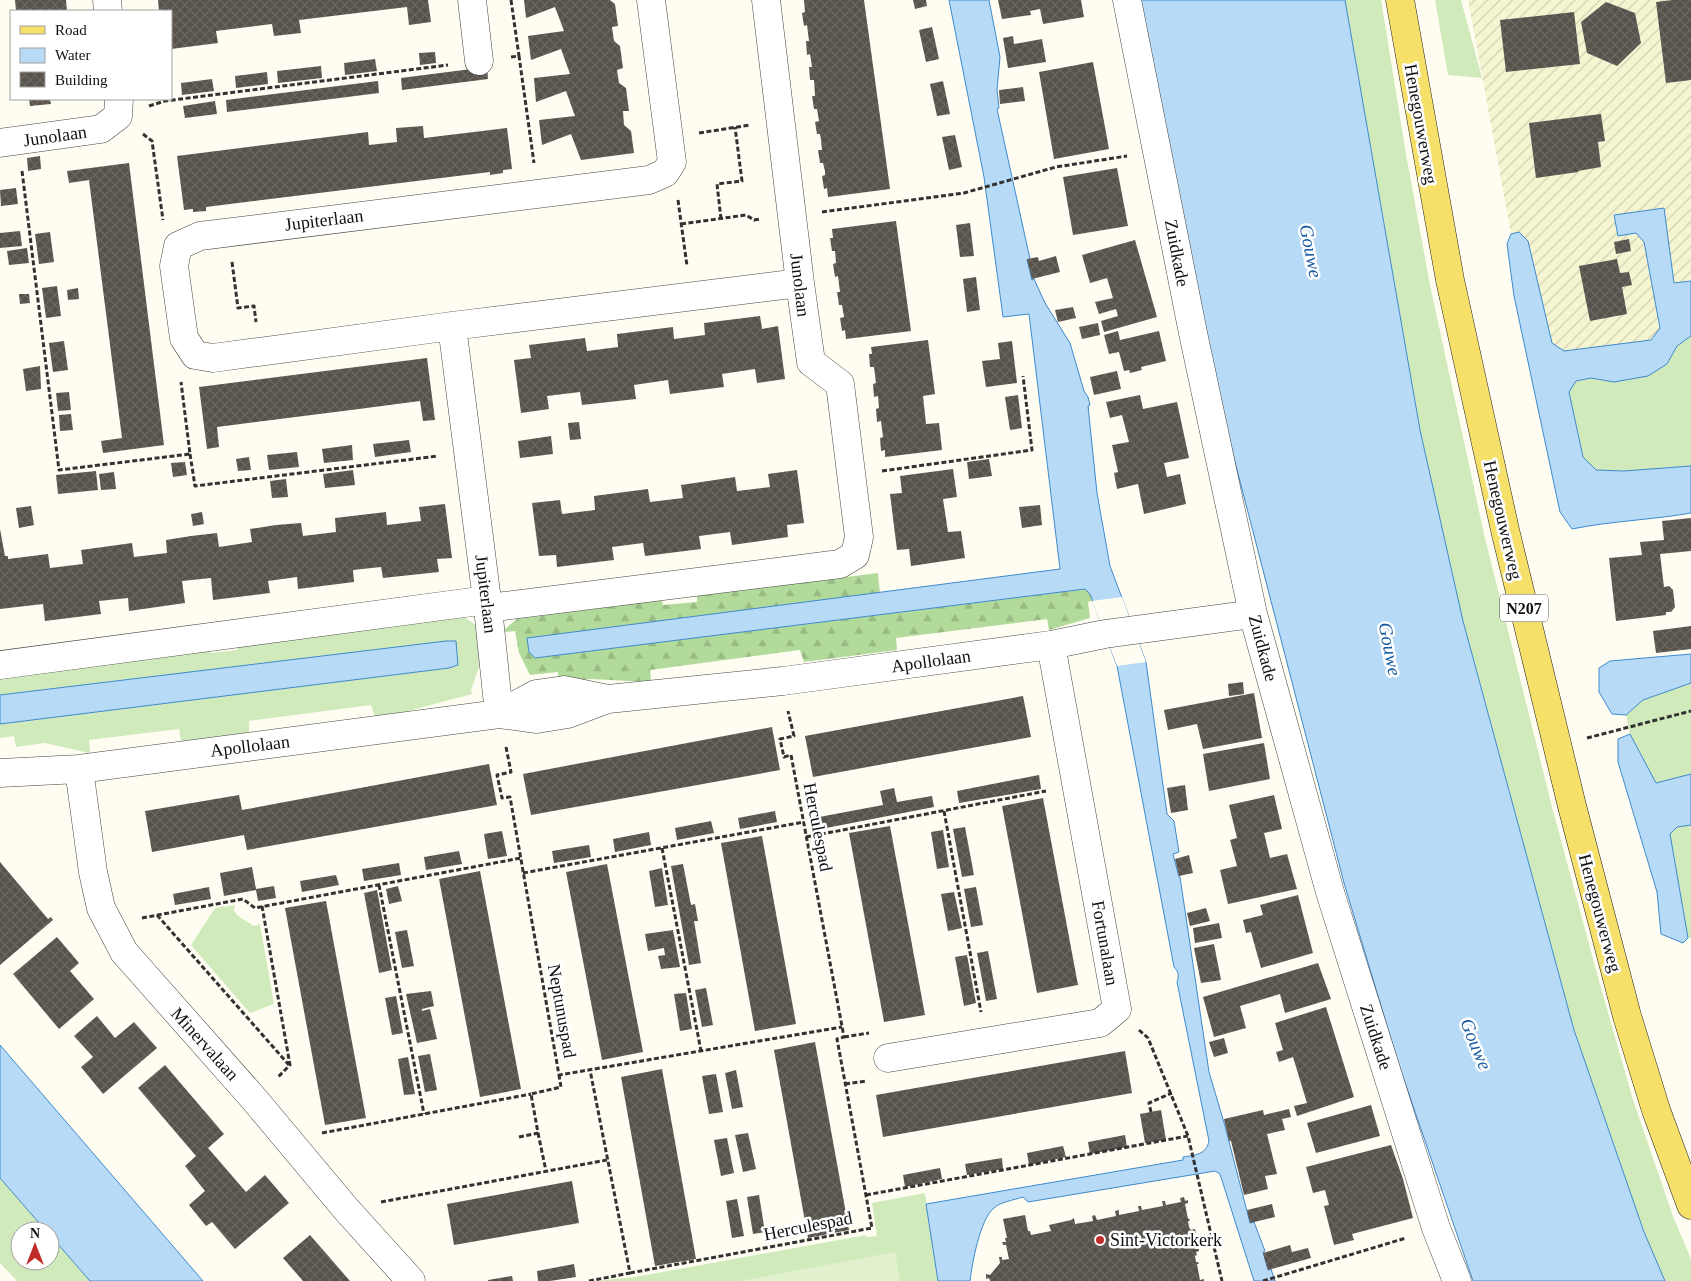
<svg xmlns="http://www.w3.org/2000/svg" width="1691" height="1281" font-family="Georgia,serif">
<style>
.farmland{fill:url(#farmland-furrows)}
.grass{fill:#d0eabb}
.forest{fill:url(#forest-firs)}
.pitch{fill:#e2f1cd}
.water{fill:#b7daf6;stroke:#3e89cd}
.pier{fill:#fffdf2}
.building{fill:url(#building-cross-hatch)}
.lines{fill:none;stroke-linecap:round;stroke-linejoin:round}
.minor-casing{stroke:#434343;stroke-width:29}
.major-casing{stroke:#212121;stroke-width:29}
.path{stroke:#323232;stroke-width:3;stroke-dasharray:5 2.5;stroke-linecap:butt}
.minor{stroke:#fff;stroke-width:28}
.major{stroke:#f7e06a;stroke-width:28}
.poi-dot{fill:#c02c27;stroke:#fff;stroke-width:2}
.labels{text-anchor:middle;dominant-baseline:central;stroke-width:5;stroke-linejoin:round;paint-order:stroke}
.shield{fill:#fff;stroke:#585858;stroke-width:1}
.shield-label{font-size:16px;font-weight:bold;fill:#101010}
.street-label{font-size:18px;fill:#101010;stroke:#fff}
.poi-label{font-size:18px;fill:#101010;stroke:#fff;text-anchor:start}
.water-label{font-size:19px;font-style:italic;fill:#185ba2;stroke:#fff}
</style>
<defs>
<pattern id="farmland-furrows" width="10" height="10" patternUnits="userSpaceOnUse" patternTransform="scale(1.25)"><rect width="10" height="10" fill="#f5f5d2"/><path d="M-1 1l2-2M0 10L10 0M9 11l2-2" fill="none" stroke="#d1d1b3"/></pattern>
<pattern id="forest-firs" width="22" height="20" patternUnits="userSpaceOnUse" patternTransform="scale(1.25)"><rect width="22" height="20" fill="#b2db9b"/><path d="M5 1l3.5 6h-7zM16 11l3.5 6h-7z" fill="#98bb84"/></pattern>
<pattern id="building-cross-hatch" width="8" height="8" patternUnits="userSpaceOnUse" patternTransform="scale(1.25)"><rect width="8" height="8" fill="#58524c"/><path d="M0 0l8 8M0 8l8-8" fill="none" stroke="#6b6661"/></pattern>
</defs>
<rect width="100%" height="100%" fill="#fffdf2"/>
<path class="farmland" d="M1468,0H1691V326L1640,353L1547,358L1511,234Z"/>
<path class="grass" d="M1345,0H1381L1407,160L1430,285L1484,534L1552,807L1599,981L1633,1100L1674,1219L1691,1259V1281H1665L1644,1232L1574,1030L1463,621L1420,430Z
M1435,0H1461L1482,78L1448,75Z
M1691,336V466L1624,471L1596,470L1583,457L1569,392L1576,381L1591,378L1614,382L1667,364L1677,346Z
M463,616L477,626L481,661L471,690L472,694L397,714L375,717L371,705L249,721V733L183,741L181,740L179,729L89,740L90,752L89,753L45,743L16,747L14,736L0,738V724L449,668L455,641L0,695V674L209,647L210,653L237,650V644Z
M1691,683V774L1656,783L1630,734L1626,715L1643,700Z
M1691,825V938H1688L1670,834L1677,827Z
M235,905L234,911L238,916L254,926L260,924L274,1004L250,1013L191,945L215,908Z
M0,1178L46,1231H20V1261H50V1235L90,1281H17L0,1263Z
M925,1193L938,1281H594L635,1277L866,1235V1237L877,1236L872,1203Z"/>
<path class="forest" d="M878,573L880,593L528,638L535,658L1085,589C1089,593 1091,595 1092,601L1088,602L1090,618L1049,630L1047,619L896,638L897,650L804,662L800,650L650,670L651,680L649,682L591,679L559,682L558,672L530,675L519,653L515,631L505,632L504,630L517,619L662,600L663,605L697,602V596Z"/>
<path class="pitch" d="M895,1252L900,1281H740Z"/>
<path class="water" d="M949,0H989L1000,57L997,90L999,108L997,109L1030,259L1027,260L1032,280L1034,279L1045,303L1070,343L1084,391L1088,397L1090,405L1088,406L1097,493L1110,566L1146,662L1167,814L1174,821L1179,852L1173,854L1179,877H1180L1209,1072L1225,1126L1250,1223L1254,1222L1265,1251L1263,1252L1268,1270L1271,1269L1275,1281H1254L1220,1174L1215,1171L1028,1202L1023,1197C1014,1200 1000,1202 994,1208C980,1219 972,1264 970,1281H938L926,1204L1183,1160V1157C1195,1155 1206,1155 1209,1141L1177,982C1179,976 1179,972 1174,967L1117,666L1090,594L1085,589L535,658L529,652L527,638L1060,569L1029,314L1003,317L984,177Z
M1138,0H1345L1420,430L1463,621L1574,1030L1644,1232L1665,1281H1473L1398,1062L1344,883L1235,462L1197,304Z
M1664,208L1674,283L1691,281V336L1677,346L1667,364L1648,376L1614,382L1591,378L1576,381L1569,392L1583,457L1596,470L1624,471L1691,466V513C1651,520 1611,521 1572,529L1560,512L1514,296L1507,244L1511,234L1519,232L1528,241L1552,343L1564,351L1651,340L1660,328L1644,242L1636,233L1618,236L1614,215Z
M446,641H456L458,665L449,668L0,724V695Z
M1691,654V683L1643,700L1626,715L1612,714L1599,692V668L1610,661Z
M1630,734L1656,783L1691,774V825L1677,827L1670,834L1688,938L1683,943L1661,934L1657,892L1618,762V739Z
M0,1045L203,1281H90L50,1235V1231H46L0,1178Z"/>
<path class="pier" d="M1122,597L1146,662L1117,666L1092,601Z"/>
<path class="building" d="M15,0H66L67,11H16Z
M158,0H428L431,22L409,25L407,7L299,20L301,33L274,36L272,24L216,31L218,43L171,49V11H159Z
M524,0H610L615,4L618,26L612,27L614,41L620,46L623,68L617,70L619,83L626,88L629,111H623L624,125L631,131L634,153L581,160L571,134L542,145L539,120L575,116L566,91L536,102L534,78L570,74L561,49L531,60L528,36L564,31L555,7L526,18Z
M804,0H864L890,189L828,197L827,188L824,189L822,176L825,175V171L823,163H820L818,150H822L821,140L820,134H817L815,122L819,121L817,109H814L812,96H815L814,80H810L809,67H812L810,54L807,55L806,41H809L807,25L804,26L802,13L805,12Z
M913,0H926L927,6L915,9Z
M998,0H1081L1084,17L1043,24L1040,9L1030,11L1031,15L1002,19Z
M1672,0H1691V80L1666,83L1656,2Z
M1606,2L1635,13L1641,43L1617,66L1587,53L1581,22Z
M1574,12L1580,64L1506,72L1500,20Z
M932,27L939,59L926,62L919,30Z
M1013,36L1014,44L1042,39L1046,62L1008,68L1003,38Z
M435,52L436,63L420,65L419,53Z
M375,59L377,71L345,75L344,63Z
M1093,62L1109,149L1054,159L1039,72Z
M321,66L322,78L278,83L277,71Z
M487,67L488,79L402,90L401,78Z
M267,72L268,84L236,88L235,76Z
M212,79L214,91L182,95L181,83Z
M378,81L379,93L227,112L226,100Z
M943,81L950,114L937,116L930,84Z
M1023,87L1025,101L1000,104L999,90Z
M29,99H50L51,104L30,106Z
M215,101L217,114L185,118L183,106Z
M1601,114L1605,141L1598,142L1601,167L1578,171V172L1536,178L1529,123Z
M423,126L424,138L507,128L512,169L503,170V173L490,175V172L206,207V211L193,212V209L184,210L177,156L368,132L369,145L397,142L396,128Z
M955,135L962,167L949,170L942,137Z
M40,156L41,169L28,171L27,158Z
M129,163L164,445L103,453L101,441L122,438L114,376L89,180L69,183L67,171Z
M1117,168L1128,226L1073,235L1063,177Z
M16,188L18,204L1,206L0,190Z
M896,221L911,331L846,339L845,330L842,331L840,318L844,317L842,305H839L837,292H840L838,276L835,277L833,264L836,263L835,251H832L830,238H833L832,229Z
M970,223L974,256L960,257L956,225Z
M20,231L22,246L0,248V233Z
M50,232L54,262L39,264L35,234Z
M1629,239L1631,251L1616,254L1614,242Z
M1135,240L1157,317L1104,332L1101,321L1118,316L1116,309L1099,314L1095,302L1113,298L1107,278L1090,283L1082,255Z
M27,248L29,263L9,265L7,251Z
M1056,256L1060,272L1032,279L1027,259L1038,257L1039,261Z
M1617,259L1620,273L1629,272L1632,285L1622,287L1627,314L1590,321L1579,266Z
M976,277L980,310L967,312L963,279Z
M57,286L61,316L46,318L42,288Z
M78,288L79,299L68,300L67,290Z
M19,294H29L30,303L20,304Z
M1073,307L1076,318L1058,322L1055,310Z
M760,316L762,329L778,326L785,379L757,383L755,369L722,374L724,387L670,394L668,380L634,385L636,399L582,405L580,392L547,396L549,409L521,413L514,360L531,358L529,345L585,338L587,351L618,347L617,334L673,327L674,339L705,335L704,323Z
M1098,323L1100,335L1082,339L1079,327Z
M1118,331L1120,340L1159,331L1166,361L1141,367L1142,370L1130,373L1129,370L1124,371L1119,352L1109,354L1104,335Z
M928,340L935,394L923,396L926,424L939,423L942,450L885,457V450L881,451L880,438L883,437L881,421L877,422L876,409L879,408L878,396L874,397L873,384L876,383L874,367H870L869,354H872L871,347Z
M64,341L68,370L53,372L49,343Z
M1012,341L1017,383L986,387L982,361L1000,359L998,343Z
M427,358L435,420L423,421L420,401L359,409L217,427L219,447L207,449L199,387Z
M40,366L41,389L26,391L23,369Z
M1117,371L1121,389L1094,395L1090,377Z
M69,392L71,410L58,411L56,393Z
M1018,395L1022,428L1010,430L1005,397Z
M1140,395L1143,409L1177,402L1189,458L1164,463L1167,477L1180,474L1186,504L1144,514L1138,484L1117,489L1114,473L1118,472L1112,445L1129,442L1122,415L1110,418L1106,402Z
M71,414L73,430L60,431L59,415Z
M579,422L581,439L570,440L568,423Z
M551,436L553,454L520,458L518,441Z
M409,440L411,452L375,457L373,444Z
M352,445L353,460L324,463L322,449Z
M297,452L299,467L269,470L267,455Z
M249,457L251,470L238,471L236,459Z
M989,459L992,476L969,479L967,462Z
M185,462L187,475L173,477L171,463Z
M953,469L957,497L943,499L948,532L961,531L965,558L911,566L909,549L897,550L890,494L902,493L900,476Z
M353,470L355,485L325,488L323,474Z
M797,470L804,523L787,525L788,537L732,545L730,532L699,536L701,549L645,556L643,543L612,547L614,560L557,567L556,555L539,556L532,503L560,500L562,514L595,510L594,496L648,489L650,502L683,498L681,485L735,477L737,491L754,489L770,487L768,474Z
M96,471L98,490L58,494L56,475Z
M114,472L116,489L101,490L99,474Z
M286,479L288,497L272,498L270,481Z
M445,504L452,558L437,559L439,572L383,578L381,567L353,570L354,582L298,589L297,577L268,581L270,593L213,600L211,578L182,581L185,603L129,611L128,598L99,601L101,614L45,621L43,604L0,609V529L5,556H8V559L48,554L50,568L83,564L81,550L132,543L134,557L167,553L166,540L191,536L217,533L219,547L252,542L250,529L276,525L301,523L303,536L336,532L335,518L386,512L387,525L421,521L419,507Z
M1040,505L1042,525L1022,528L1019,507Z
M31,506L34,525L19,528L16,508Z
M202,512L204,524L193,526L191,514Z
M1691,518V551L1660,554L1664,587L1669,586L1673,590L1675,607L1671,612H1666V615L1616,621L1609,558L1642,555L1640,542L1664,540L1662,521Z
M1691,626V649L1656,653L1653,631Z
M1243,682L1244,694L1229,696L1228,684Z
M1254,693L1262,738L1203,749L1197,724L1168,730L1164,710Z
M1023,696L1031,737L813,777L805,736Z
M772,727L780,770L531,815L523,774Z
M1264,743L1270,779L1209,791L1203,754Z
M489,764L497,805L247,850L244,835L152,852L145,811L239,795L242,810Z
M1039,775L1041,789L959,803L957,791Z
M1185,785L1188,810L1171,813L1167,788Z
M894,788L897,802L932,796L934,807L821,829L819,817L883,805L880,791Z
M1274,795L1282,829L1264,833L1270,858L1287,854L1297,889L1228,904L1220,870L1237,866L1230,840L1237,838L1229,805Z
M1043,798L1078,985L1037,993L1002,806Z
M775,811L777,822L740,829L738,818Z
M711,821L714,833L677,840L675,828Z
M890,826L925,1015L884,1022L849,833Z
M965,827L974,875L962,877L953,829Z
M943,830L949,867L937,869L931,832Z
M502,831L507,856L488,859L484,834Z
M649,832L651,845L615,852L613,839Z
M762,836L796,1024L755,1031L721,843Z
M589,845L591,857L554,863L552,851Z
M459,851L462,864L426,870L424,857Z
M1189,855L1193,873L1179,876L1175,859Z
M0,862L48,919L51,917L53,920L0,965Z
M399,863L401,875L364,881L362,869Z
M607,864L643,1052L602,1060L566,872Z
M683,864L691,905L695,904L698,921H694L701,963L689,965L671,866Z
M252,867L256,889L274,886L276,898L258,901L256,890L224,896L220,873Z
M662,868L668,905L655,907L649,871Z
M480,871L521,1089L480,1097L439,879Z
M336,875L339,885L302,892L300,881Z
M398,886L402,901L389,904L386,889Z
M209,887L211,899L175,905L173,894Z
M976,887L983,925L971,927L964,889Z
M377,890L392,970L379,973L364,893Z
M954,892L962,928L948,931L941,894Z
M1298,895L1313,953L1261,968L1251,932L1246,933L1243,920L1263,915L1260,905Z
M326,901L366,1118L325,1125L285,908Z
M1206,908L1210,921L1190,926L1187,913Z
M1219,923L1222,938L1195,943L1193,928Z
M407,930L414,966L402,968L395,932Z
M673,930L680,967L661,969L658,956L665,955L664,948L648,951L645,934Z
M57,937L79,963L70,971L94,999L59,1029L13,974Z
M1214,944L1221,980L1201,983L1194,948Z
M988,951L997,999L986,1001L977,953Z
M967,955L976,1003L964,1006L955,957Z
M1318,963L1331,999L1285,1013L1280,994L1240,1006L1246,1028L1214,1037L1203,997Z
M706,988L713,1025L702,1027L695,990Z
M431,991L434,1006L422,1009V1011L430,1009L437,1039L417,1043L406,994Z
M686,993L692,1029L680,1031L674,994Z
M396,996L403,1033L392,1035L385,998Z
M1326,1007L1354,1097L1297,1116L1294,1106L1307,1103L1293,1057L1279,1062L1276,1052L1283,1050L1275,1023Z
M97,1016L115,1038L134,1022L157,1048L103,1094L81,1067L93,1057L74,1036Z
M1224,1038L1228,1053L1214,1057L1209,1042Z
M815,1042L849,1230L808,1238L774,1050Z
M1125,1051L1132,1093L883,1137L876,1095Z
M430,1054L437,1090L425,1092L418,1056Z
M408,1057L415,1094L404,1095L398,1059Z
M165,1065L224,1134L208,1148L246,1192L265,1175L289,1203L235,1249L212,1222L206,1226L189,1205L205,1191L185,1166L196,1156L138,1088Z
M662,1069L696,1259L655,1266L621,1077Z
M736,1070L743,1107L732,1109L725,1073Z
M716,1074L723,1112L709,1114L702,1076Z
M1371,1105L1380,1136L1316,1153L1307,1123Z
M1289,1109L1291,1117L1282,1119L1285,1130L1267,1134L1277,1174L1265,1176L1268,1189L1244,1195L1231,1141H1229L1224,1119L1263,1110L1264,1115Z
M1161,1110L1166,1140L1145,1143L1140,1114Z
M748,1133L756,1169L743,1172L735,1135Z
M1125,1135L1127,1147L1090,1154L1088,1142Z
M727,1138L734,1173L721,1176L714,1140Z
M1391,1145L1403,1179L1413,1218L1352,1234L1354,1240L1334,1245L1324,1206L1329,1205L1325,1190L1313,1193L1306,1167Z
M1063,1146L1066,1157L1029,1165L1027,1153Z
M1002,1158L1003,1169L967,1175L965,1164Z
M940,1168L942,1179L905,1187L903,1175Z
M572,1181L579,1223L454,1245L447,1204Z
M759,1195L765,1232L753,1234L747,1197Z
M1184,1197L1185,1201L1188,1200V1203L1185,1204L1188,1219L1189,1218L1190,1221H1188L1189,1227L1191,1230L1195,1229L1196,1233L1193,1234L1195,1249H1199V1251L1196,1252L1197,1255L1195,1256L1196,1262H1198L1199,1264H1197L1200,1280L1204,1279V1281H990L989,1278L986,1279V1274L990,1275L1000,1263L999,1257H1002V1260L1009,1259L1006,1245H1003L1002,1242H1006L1005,1238H1007L1003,1219L1025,1215L1028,1231H1030L1031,1235L1051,1231L1049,1225L1071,1220L1074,1218L1075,1224L1093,1221L1092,1216L1095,1215L1097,1220L1116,1216L1115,1211L1119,1210V1215L1139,1211L1138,1206H1141L1142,1210L1163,1206L1162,1201H1165L1166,1205L1181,1202L1180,1198Z
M737,1199L744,1236L732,1238L726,1201Z
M1272,1204L1275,1217L1250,1223L1247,1210Z
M310,1235L350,1281H303L283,1258Z
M1290,1245L1292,1252L1308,1248L1311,1258L1268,1270L1263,1253Z
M574,1264L576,1277L550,1281H538L537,1271Z
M512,1276L513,1281H488V1280Z"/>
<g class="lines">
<defs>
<path id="minor" d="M107,0L108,11
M472,0L479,61
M651,0L672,162L665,173L649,180L200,236L178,246L174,266L184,338L195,355L213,358L452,326L800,283
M1127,0L1193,333L1253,614L1330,892L1436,1228L1457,1281
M0,143L101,129L118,116L119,99
M452,326L488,608L499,714
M488,608L840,564L855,555L859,537L840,384L811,362L800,283L766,0
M0,665L487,600
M499,714L536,694L564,690L608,699
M79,769L93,872L101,908L124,952L254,1099L346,1209L411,1281
M0,773L79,769L499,714L537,719L568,714L608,699L783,681L1051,645L1105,634L1253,614
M888,1058L1100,1023L1117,1009L1051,645"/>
<path id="major" d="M1400,0L1450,280L1505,530L1572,806L1627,1016L1656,1110L1691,1205"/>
</defs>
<use href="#minor" class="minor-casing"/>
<use href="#major" class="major-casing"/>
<path class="path" d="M511,0L519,56
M511,57L519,56L534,163
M149,106L165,101L448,65
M699,133L750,125
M143,134L152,141L163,220
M22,171L59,470L190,454L181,382
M678,200L687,266
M822,212L964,193L1056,167L1127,156
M721,219L717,184L742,181L735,127
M681,224L746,215L754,220L761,219
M232,262L238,308L254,306L256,322
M190,454L195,486L438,456
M882,471L1032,450L1023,376
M1587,738L1691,711
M506,747L511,772L497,775L502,798L510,797L559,1075L842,1027
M944,811L981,1012
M806,837L1046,791
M662,848L701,1051
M523,873L804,822
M379,885L424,1114
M262,906L290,1065L277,1078
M157,915L289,1065
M142,918L243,899L255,908L521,858
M1139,1030L1148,1038L1188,1136L1222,1281
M844,1037L869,1033
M845,1084L867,1081
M1151,1112L1149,1103L1172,1093
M322,1133L531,1094
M538,1133L546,1171
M519,1137L538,1133L531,1094L561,1087L559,1075
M866,1195L1188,1136
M381,1202L607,1160
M630,1273L872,1228L837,1039L844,1037L791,755L784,757L780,739L794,736L788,711
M589,1281L630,1273L590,1070
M1263,1281L1406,1238"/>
<use href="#minor" class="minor"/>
<use href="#major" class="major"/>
</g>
<circle class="poi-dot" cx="1100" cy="1240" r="5"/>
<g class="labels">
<rect class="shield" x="1500" y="594.5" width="48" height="27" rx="4"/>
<g class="shield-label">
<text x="1524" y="608">N207</text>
</g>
<g class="street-label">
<text transform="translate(1421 124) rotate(80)">Henegouwerweg</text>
<text transform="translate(55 136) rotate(-8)">Junolaan</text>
<text transform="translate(324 220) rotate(-7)">Jupiterlaan</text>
<text transform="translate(1177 253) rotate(79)">Zuidkade</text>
<text transform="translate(800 285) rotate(83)">Junolaan</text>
<text transform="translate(1503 520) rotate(77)">Henegouwerweg</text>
<text transform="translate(486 594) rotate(83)">Jupiterlaan</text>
<text transform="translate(1263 648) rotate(75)">Zuidkade</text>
<text transform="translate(931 661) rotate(-8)">Apollolaan</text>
<text transform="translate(250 746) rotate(-7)">Apollolaan</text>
<text transform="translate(818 827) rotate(79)">Herculespad</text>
<text transform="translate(1600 913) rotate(75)">Henegouwerweg</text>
<text transform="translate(1105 943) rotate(80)">Fortunalaan</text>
<text transform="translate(562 1011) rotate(80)">Neptunuspad</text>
<text transform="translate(1376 1037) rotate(72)">Zuidkade</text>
<text transform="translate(205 1044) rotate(48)">Minervalaan</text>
<text transform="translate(808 1226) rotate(-11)">Herculespad</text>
</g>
<g class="poi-label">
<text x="1110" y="1240">Sint-Victorkerk</text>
</g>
<g class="water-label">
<text transform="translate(1311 251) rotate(79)">Gouwe</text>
<text transform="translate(1390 649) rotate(79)">Gouwe</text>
<text transform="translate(1476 1044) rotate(68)">Gouwe</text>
</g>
</g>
<rect x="10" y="10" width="162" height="90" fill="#ffffff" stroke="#9f9f9f"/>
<rect x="20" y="26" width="25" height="8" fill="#f7e06a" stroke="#9f9f9f"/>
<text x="55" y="35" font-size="15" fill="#101010">Road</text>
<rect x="20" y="48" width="25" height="15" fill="#b7daf6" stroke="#9f9f9f"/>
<text x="55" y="60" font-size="15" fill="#101010">Water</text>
<rect x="20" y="72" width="25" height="15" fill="url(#building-cross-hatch)" stroke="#9f9f9f"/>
<text x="55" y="85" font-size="15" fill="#101010">Building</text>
<g transform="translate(35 1246)"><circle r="24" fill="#ffffff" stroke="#9f9f9f"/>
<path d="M0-4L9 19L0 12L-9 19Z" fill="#c02c27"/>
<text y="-8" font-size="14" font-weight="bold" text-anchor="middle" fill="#101010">N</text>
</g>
</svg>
